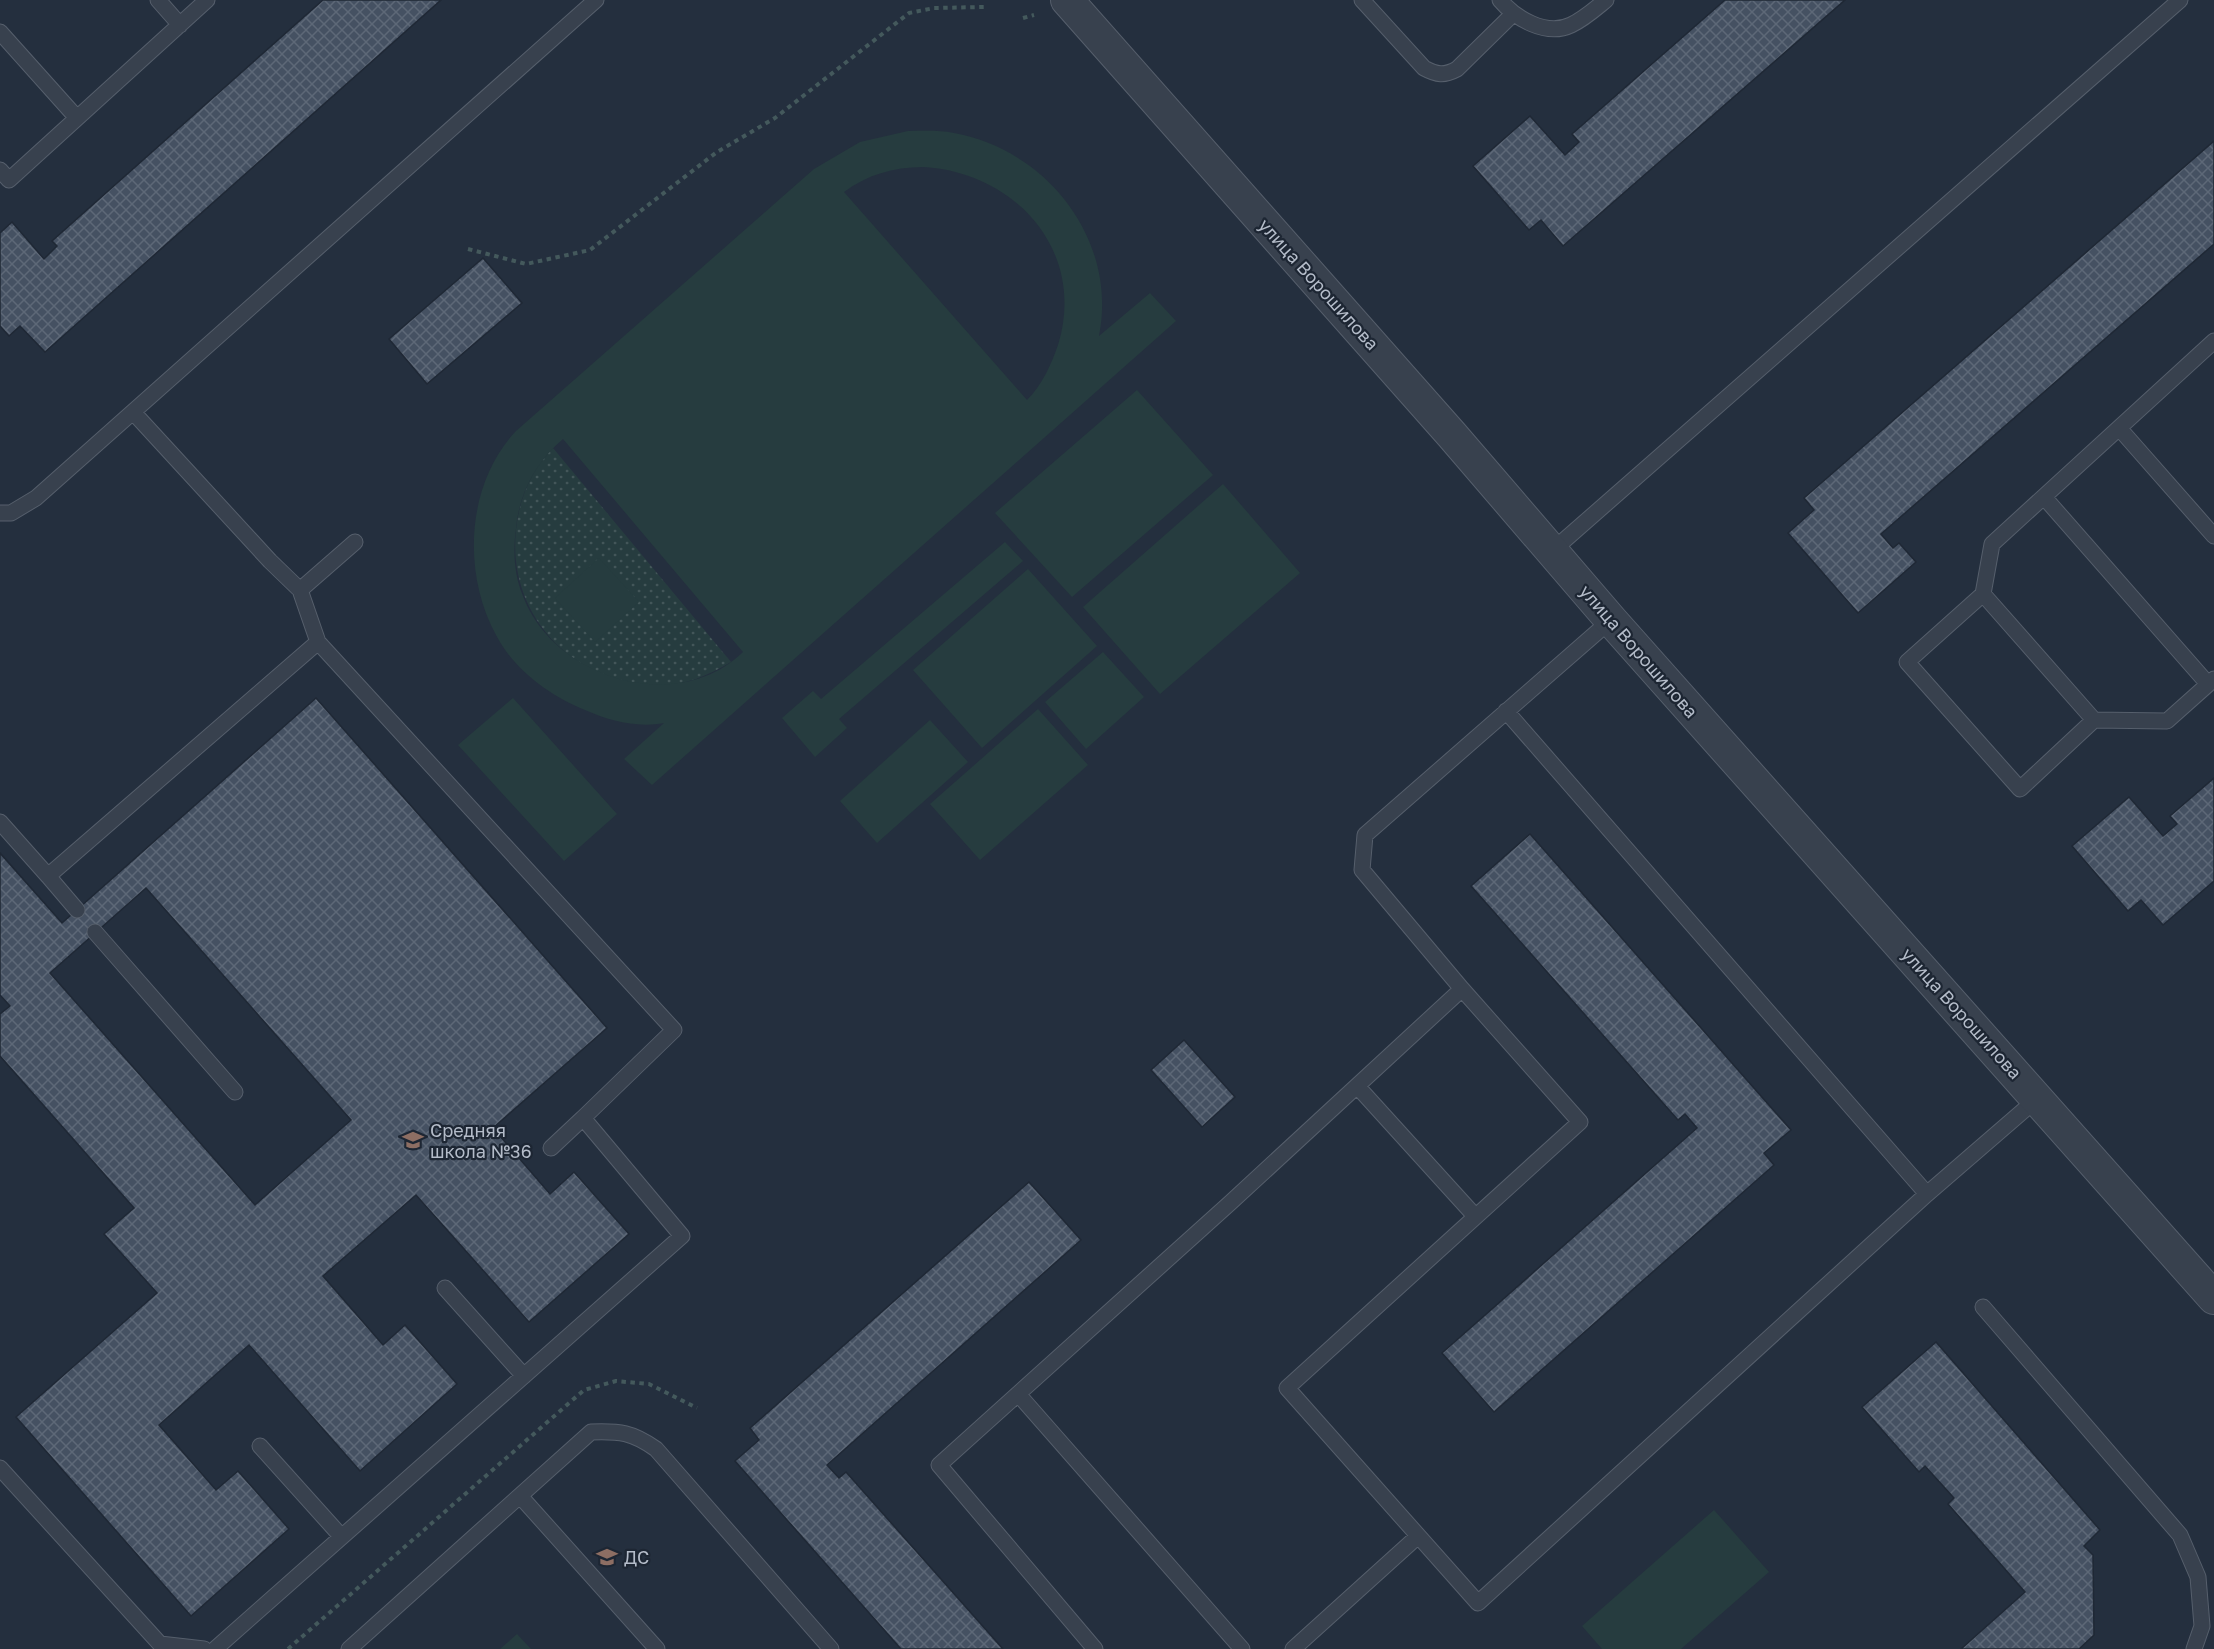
<svg xmlns="http://www.w3.org/2000/svg" width="2214" height="1649" font-family="'Golos Text',sans-serif">
<style>
.grass{fill:url(#grass-dots)}
.park{fill:#263c3f;fill-rule:evenodd}
.building{fill:url(#building-cross-hatch);stroke:#1f2835;stroke-width:1.5;fill-rule:evenodd}
.lines{fill:none;stroke-linecap:round;stroke-linejoin:round}
.lane-casing{stroke:#565f6c;stroke-width:17}
.street-casing{stroke:#565f6c;stroke-width:34}
.path{stroke:#44595c;stroke-width:4;stroke-dasharray:4.5 4.5;stroke-linecap:butt}
.lane{stroke:#38414e;stroke-width:15}
.street{stroke:#38414e;stroke-width:32}
.labels{text-anchor:middle;dominant-baseline:central;stroke-width:4.5;stroke-linejoin:round;paint-order:stroke}
.street-label{font-size:18px;fill:#b4bcc9;stroke:#1d2633}
.poi-label{font-size:18px;fill:#b4bcc9;stroke:#1d2633;text-anchor:start}
</style>
<defs>
<pattern id="grass-dots" width="8" height="8" patternUnits="userSpaceOnUse" patternTransform="scale(1.5)"><rect width="8" height="8" fill="#263c3f"/><path d="M2 2h.1M6 6h.1" fill="none" stroke="#435659" stroke-width="1.8" stroke-linecap="round"/></pattern>
<pattern id="building-cross-hatch" width="8" height="8" patternUnits="userSpaceOnUse" patternTransform="scale(1.5)"><rect width="8" height="8" fill="#455162"/><path d="M0 0l8 8M0 8l8-8" fill="none" stroke="#5d6877"/></pattern>
</defs>
<rect width="100%" height="100%" fill="#242f3e"/>
<path class="grass" d="M553,448L731,662C709,675 684,686 658,686C573,684 507,615 516,530C519,499 531,470 553,448Z"/>
<path class="park" d="M908,131C924,131 939,130 954,133C1048,150 1118,241 1099,336L1150,293L1176,321L652,785L624,759L664,723C637,728 610,721 585,710C550,696 514,670 496,635C462,573 466,484 516,431L814,169L860,142ZM923,167C1015,172 1087,251 1058,345C1051,365 1042,385 1027,400L844,192C867,175 893,167 923,167ZM563,439L743,652C678,716 554,679 523,596C514,575 513,551 516,529C519,493 536,462 563,439Z
M1137,390L1213,475L1072,597L995,513Z
M1223,484L1300,573L1160,694L1083,607Z
M1005,542L1023,561L839,719L847,728L815,757L782,718L813,691L821,699Z
M599,558L639,602L595,642L555,598Z
M1028,569L1097,646L982,748L913,670Z
M1103,652L1144,697L1086,749L1045,702Z
M513,698L617,814L564,861L458,745Z
M1038,709L1088,765L980,860L930,804Z
M930,720L968,762L877,843L840,801Z
M1714,1510L1769,1572L1681,1649H1602L1582,1626Z
M517,1634L531,1649H500Z"/>
<path class="building" d="M323,0H441L45,352L20,326L9,336L0,326V233L12,222L44,259L57,246L52,241Z
M1725,0H1845L1563,246L1541,220L1529,230L1473,166L1530,116L1565,155L1579,142L1572,134Z
M2214,141V244L1881,534L1893,548L1899,543L1916,562L1858,613L1788,533L1814,510L1804,498Z
M483,258L522,303L427,384L389,339Z
M316,698L607,1028L493,1128L550,1194L574,1172L629,1234L529,1322L416,1195L323,1276L383,1345L405,1325L457,1384L360,1471L249,1345L159,1425L216,1490L238,1471L289,1529L191,1616L16,1417L157,1293L104,1234L134,1208L0,1056V1014L10,1006L0,995V853L62,923ZM146,888L351,1120L255,1205L50,973Z
M2214,778V881L2163,925L2141,900L2128,911L2072,846L2129,797L2163,836L2177,824L2170,816Z
M1530,834L1791,1130L1764,1153L1774,1165L1494,1412L1442,1353L1697,1128L1685,1114L1678,1120L1471,886Z
M1184,1040L1235,1097L1202,1127L1151,1070Z
M1029,1182L1081,1240L827,1465L839,1478L846,1472L1003,1649H901L735,1461L759,1440L750,1428Z
M1936,1342L2100,1530L2084,1546L2093,1555L2094,1635L2079,1649H1961L2025,1592L1948,1504L1954,1498L1925,1466L1919,1472L1862,1407Z"/>
<g class="lines">
<defs>
<path id="lane" d="M158,0L180,25
M1362,0L1424,68C1437,75 1444,76 1457,69L1512,15
M1500,0C1515,18 1546,37 1571,25C1584,19 1595,9 1606,0
M0,32L77,118
M0,170L9,180L207,0
M133,412L270,561L300,590L318,642L674,1030L583,1118L682,1236L215,1649
M2119,428L2214,536
M2044,497L2208,684
M0,513H11L36,498L596,0
M1552,551L2180,0
M300,590L355,542
M1983,594L1907,662L2020,789L2094,720L2167,721L2214,679
M1506,711L1927,1194
M2094,720L1983,594L1992,544L2214,341
M0,822L48,876L318,642
M48,876L77,910
M95,932L235,1092
M1462,989L1580,1122L1287,1388L1478,1603L1927,1194L2038,1098
M1357,1086L1475,1216
M551,1148L583,1118
M445,1288L524,1376
M1983,1307L2180,1535L2198,1577L2202,1626L2194,1649
M1018,1394L1242,1649
M260,1446L340,1535
M0,1468L160,1644L204,1649
M521,1497L657,1649
M349,1649L591,1432C620,1431 632,1432 656,1449L831,1649
M1095,1649L939,1465L1230,1203L1462,989L1362,870L1365,835L1611,620
M1293,1649L1417,1537"/>
<path id="street" d="M1067,0L1452,435L1611,620L2214,1298"/>
</defs>
<use href="#lane" class="lane-casing"/>
<use href="#street" class="street-casing"/>
<path class="path" d="M1023,18L1034,15
M468,249L526,264L590,250L717,152L775,118L909,13L934,8L984,7
M288,1649L584,1390L616,1381L649,1384L697,1408"/>
<use href="#lane" class="lane"/>
<use href="#street" class="street"/>
</g>
<defs>
<symbol id="school-bare" viewBox="-9 -9 18 18"><path d="M0-5L7-2L0 1L-7-2ZM-4 1L0 2.5L4 1V4Q0 6-4 4Z" fill="#8d6e63" stroke="#1d2633" stroke-width="2.5" paint-order="stroke"/></symbol>
</defs>
<g fill-rule="evenodd">
<use href="#school-bare" x="398" y="1125" width="30" height="30"/>
<use href="#school-bare" x="592" y="1542" width="30" height="30"/>
</g>
<g class="labels">
<g class="street-label">
<text transform="translate(1319 284) rotate(48)">улица Ворошилова</text>
<text transform="translate(1639 651) rotate(49)">улица Ворошилова</text>
<text transform="translate(1962 1013) rotate(48)">улица Ворошилова</text>
</g>
<g class="poi-label">
<text x="430" y="1130">Средняя<tspan x="430" dy="21">школа №36</tspan></text>
<text x="624" y="1557">ДС</text>
</g>
</g>
</svg>
